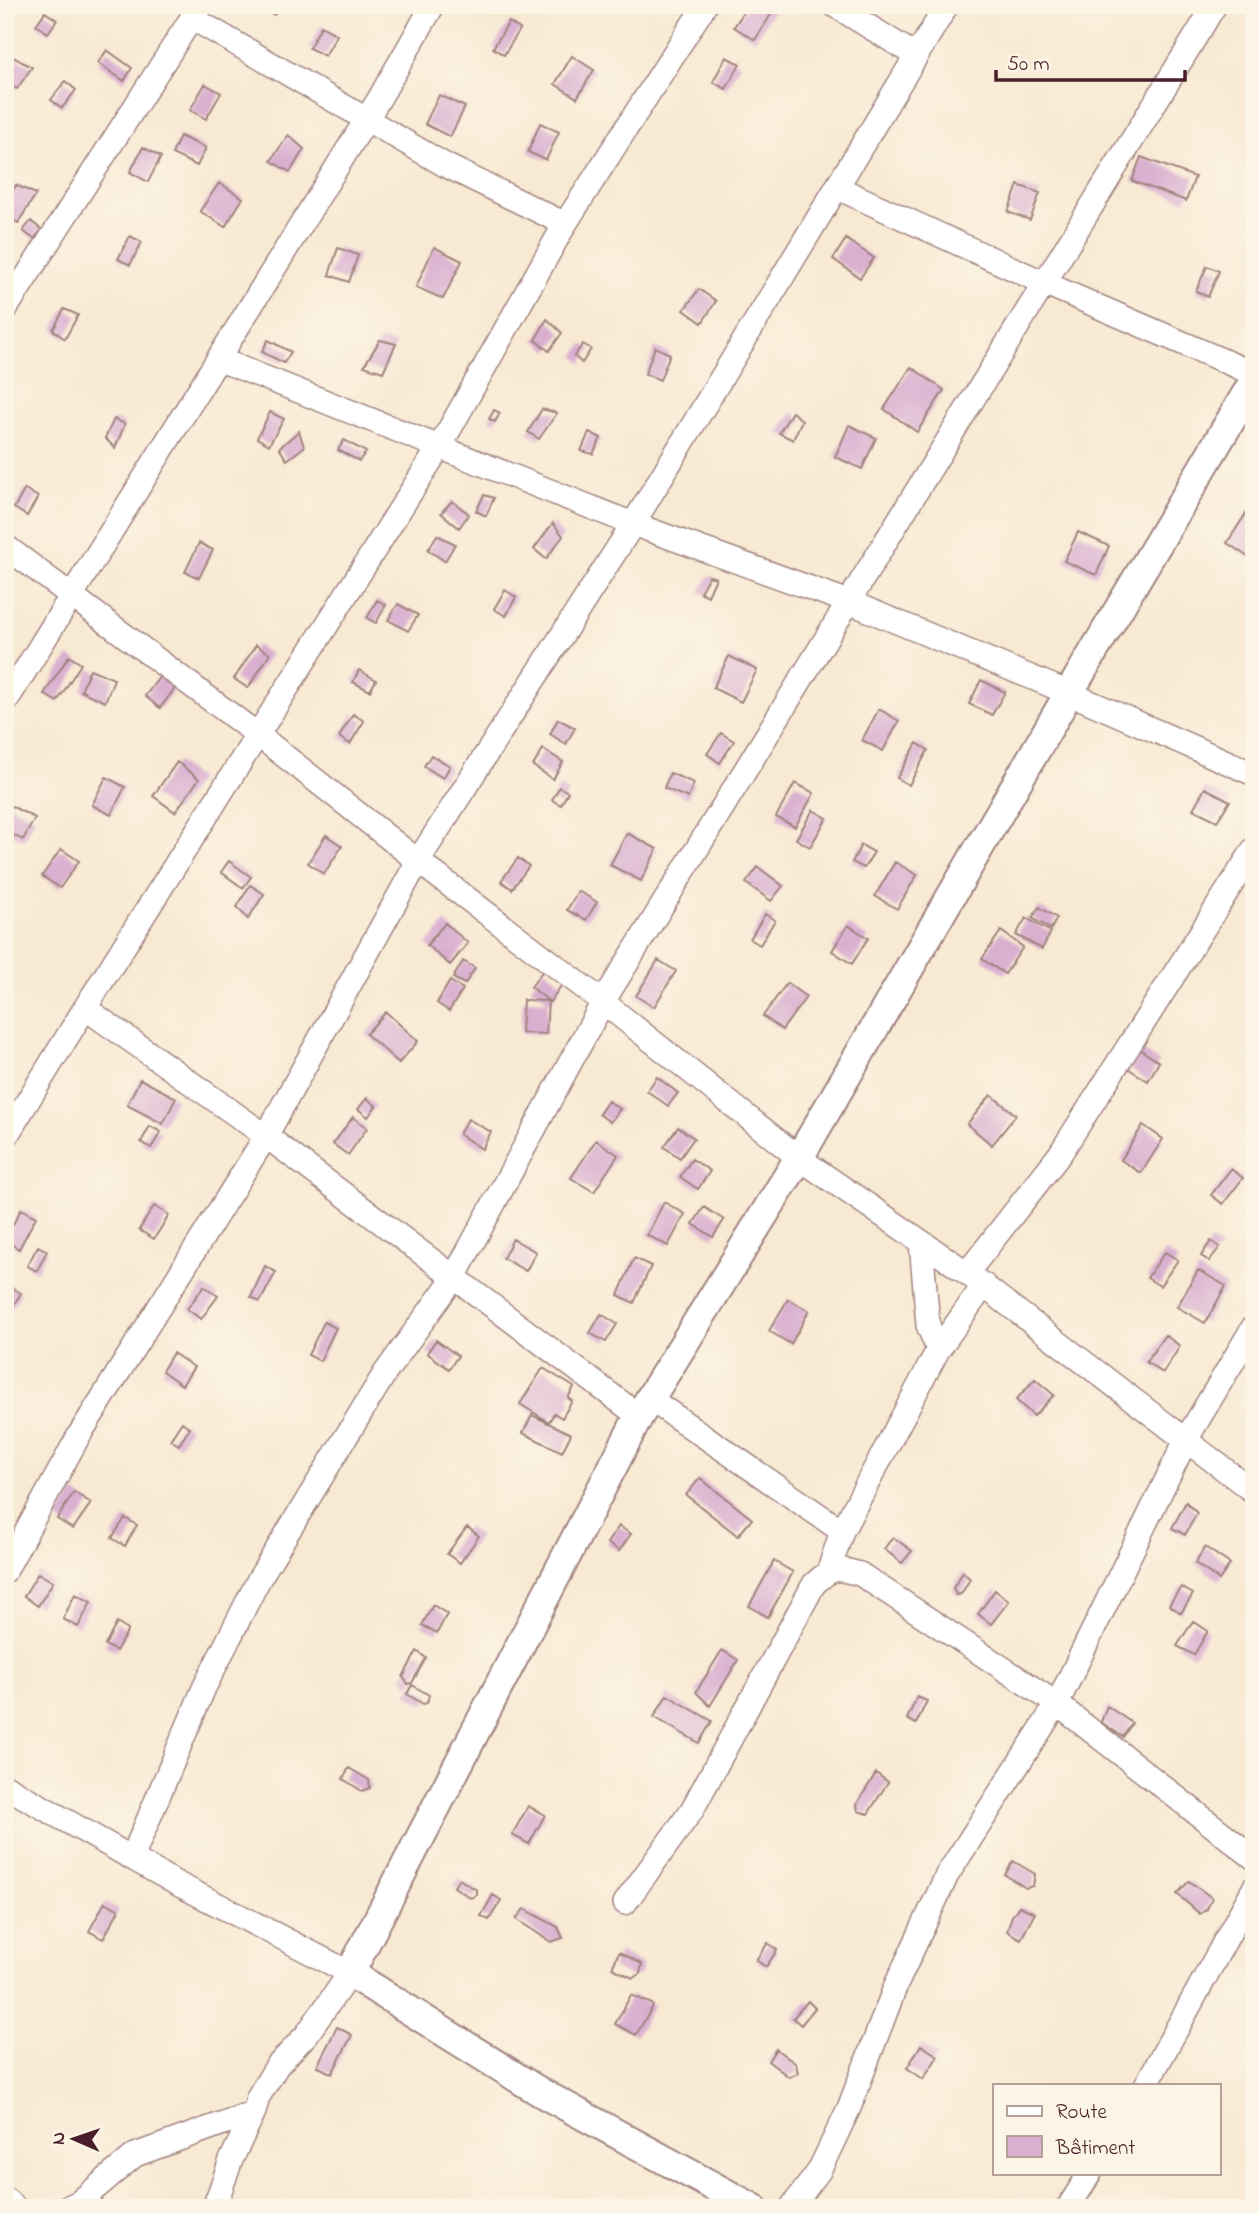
<svg xmlns="http://www.w3.org/2000/svg" width="1259" height="2213" font-family="'Indie Flower',sans-serif">
<style>
.building{fill:#dab0d1}
.lines{fill:none;stroke-linecap:round;stroke-linejoin:round}
.minor-casing{stroke:#a1847f;stroke-width:26}
.tertiary-casing{stroke:#a1847f;stroke-width:32}
.minor{stroke:#fff;stroke-width:23}
.tertiary{stroke:#fff;stroke-width:28}
</style>
<rect width="100%" height="100%" fill="#fcf5e5"/>
<filter id="ink" filterUnits="userSpaceOnUse"><feTurbulence type="fractalNoise" baseFrequency=".0143" numOctaves="2"/><feDisplacementMap in="SourceGraphic" scale="14" xChannelSelector="R" yChannelSelector="G"/><feConvolveMatrix kernelMatrix="1 2 1 2 8 2 1 2 1" color-interpolation-filters="sRGB"/></filter>
<filter id="wash" filterUnits="userSpaceOnUse"><feTurbulence type="fractalNoise" baseFrequency=".00686" numOctaves="4" result="noise"/><feDisplacementMap in="SourceGraphic" scale="28" xChannelSelector="R" yChannelSelector="G"/><feGaussianBlur stdDeviation="1.57" result="paint"/><feColorMatrix in="noise" values="0 0 0 0 0 0 0 0 0 0 0 0 0 0 0 0 0 1.4 0 .05"/><feComposite in="paint" operator="in"/></filter>
<g filter="url(#wash)">
<rect width="100%" height="100%" fill="#f8e9d3"/>
<g id="blocks">
<path class="building" d="M264,5H280L274,15L262,8Z
M748,5H777L755,40L734,27Z
M45,12L57,20L48,33L36,25Z
M509,22L520,29L504,55L493,48Z
M321,26L337,35L325,56L309,48Z
M107,50L132,68L124,81L98,63Z
M11,56L32,67L17,89L5,82V65Z
M572,56L594,70L577,98L555,84Z
M726,57L740,64L726,89L713,82Z
M65,81L76,90L62,108L51,100Z
M205,84L221,93L206,119L190,110Z
M439,95L465,107L450,137L425,124Z
M540,123L559,132L546,160L528,152Z
M288,135L304,149L290,172L271,161Z
M180,136L206,148L197,166L172,154Z
M143,147L161,157L148,182L130,172Z
M1141,157L1195,177L1186,201L1132,181Z
M219,183L243,198L225,227L200,211Z
M16,185L36,194L18,223L5,214V203Z
M1018,185L1040,193L1030,220L1008,212Z
M31,221L42,230L34,239L23,231Z
M130,236L142,242L130,265L118,259Z
M846,239L874,258L860,278L833,259Z
M434,247L462,261L443,299L416,287Z
M338,248L358,255L349,282L329,275Z
M1207,266L1219,271L1208,297L1196,291Z
M699,289L716,301L702,323L684,310Z
M64,309L78,315L65,339L53,330Z
M547,319L562,333L549,351L535,340Z
M268,340L291,352L284,363L262,352Z
M380,340L396,344L383,372L364,366Z
M583,344L591,349L582,363L574,356Z
M655,347L670,354L660,380L645,374Z
M911,367L944,390L917,432L884,409Z
M542,409L557,413L539,439L528,432Z
M494,410L500,413L495,422L489,419Z
M270,412L284,419L269,445L257,438Z
M792,412L802,420L793,440L779,433Z
M114,419L125,424L115,448L105,438Z
M849,425L876,438L862,469L835,457Z
M299,431L304,447L287,460L279,448Z
M589,432L601,438L593,454L581,451Z
M344,440L366,452L359,461L338,450Z
M25,489L38,497L27,516L14,508Z
M484,495L494,498L486,516L476,511Z
M452,501L469,514L459,528L441,513Z
M1247,512L1254,517V561L1227,543Z
M553,523L563,536L546,559L534,549Z
M1078,532L1109,546L1096,575L1064,561Z
M437,535L455,544L445,561L428,550Z
M199,543L213,550L199,578L185,572Z
M709,576L716,578L708,596L700,592Z
M505,590L516,597L506,616L494,609Z
M377,600L386,605L376,623L367,618Z
M398,604L418,615L408,631L388,620Z
M256,645L270,654L248,688L234,679Z
M69,656L81,664L57,702L44,694Z
M729,656L757,670L741,702L713,688Z
M90,669L114,679L105,702L81,691Z
M359,670L376,680L370,691L353,682Z
M161,675L176,687L160,708L145,696Z
M981,680L1005,692L992,715L969,704Z
M879,709L899,721L883,751L862,740Z
M353,714L364,721L350,744L339,737Z
M558,719L575,728L566,744L550,734Z
M721,733L734,741L720,763L707,754Z
M917,743L928,750L909,785L897,778Z
M543,749L563,762L553,779L533,766Z
M431,755L450,766L443,778L424,766Z
M177,762L199,779L175,812L153,796Z
M670,773L694,783L688,798L664,788Z
M106,777L125,787L111,815L92,805Z
M795,783L814,793L795,827L776,817Z
M559,787L568,792L561,805L552,800Z
M1205,788L1230,801L1217,821L1193,809Z
M5,803L35,818L23,840L5,830Z
M813,810L827,818L810,847L796,839Z
M627,833L657,849L641,881L610,865Z
M326,835L342,846L324,874L308,863Z
M861,845L874,852L864,868L852,862Z
M61,849L79,861L60,888L42,876Z
M518,858L529,866L512,889L501,881Z
M229,861L251,877L243,888L221,872Z
M895,862L917,875L897,909L875,896Z
M758,867L783,886L771,901L746,883Z
M250,885L264,894L248,919L237,907Z
M578,891L597,902L586,920L567,910Z
M1039,907L1057,918L1051,929L1032,918Z
M765,914L775,920L760,945L750,939Z
M1026,918L1051,932L1042,949L1016,935Z
M445,923L468,943L450,965L427,945Z
M848,925L868,938L852,964L832,951Z
M1001,931L1023,947L1005,974L982,959Z
M658,960L676,971L654,1007L636,996Z
M463,961L475,968L465,984L453,978Z
M544,969L563,983L550,1002L531,987Z
M450,981L463,989L449,1011L437,1003Z
M787,983L806,997L782,1030L763,1016Z
M523,1000L548,1001L546,1034L521,1033Z
M386,1012L418,1041L399,1063L366,1034Z
M1138,1048L1159,1062L1148,1081L1126,1067Z
M657,1077L678,1093L668,1106L647,1091Z
M140,1079L176,1098L163,1124L127,1105Z
M991,1095L1016,1115L992,1145L967,1124Z
M367,1098L376,1106L368,1117L358,1109Z
M608,1101L620,1109L610,1122L599,1114Z
M353,1117L367,1128L348,1155L333,1144Z
M468,1119L491,1132L482,1149L459,1134Z
M1143,1125L1163,1139L1141,1173L1121,1160Z
M150,1126L161,1132L151,1148L141,1142Z
M678,1127L694,1138L680,1158L664,1147Z
M596,1140L618,1155L594,1192L571,1178Z
M692,1159L710,1171L698,1189L680,1177Z
M1231,1169L1243,1178L1223,1204L1211,1195Z
M664,1202L685,1214L668,1246L647,1235Z
M154,1206L169,1215L154,1239L139,1230Z
M704,1207L724,1220L713,1237L693,1224Z
M21,1209L36,1217L19,1249L5,1240Z
M513,1239L536,1252L526,1271L503,1258Z
M1211,1241L1220,1247L1209,1261L1201,1256Z
M38,1246L47,1251L37,1271L27,1266Z
M1165,1252L1178,1260L1160,1286L1147,1278Z
M634,1258L651,1266L634,1303L618,1295Z
M265,1266L276,1272L260,1302L251,1297Z
M1198,1270L1226,1286L1205,1323L1177,1307Z
M5,1284L21,1293L10,1311L5,1308Z
M204,1286L218,1296L201,1319L187,1309Z
M788,1299L809,1311L791,1344L769,1331Z
M601,1314L617,1324L606,1342L590,1333Z
M324,1322L336,1328L320,1361L308,1355Z
M1165,1335L1180,1346L1163,1373L1146,1362Z
M436,1340L458,1356L449,1369L427,1353Z
M173,1353L194,1367L182,1385L162,1371Z
M543,1368L574,1387L568,1398L572,1401L562,1418L554,1413L549,1422L520,1404Z
M1035,1379L1054,1395L1034,1416L1016,1400Z
M532,1415L571,1434L562,1452L523,1433Z
M182,1422L190,1428L179,1445L170,1440Z
M700,1478L752,1519L738,1536L686,1495Z
M74,1492L91,1503L73,1529L57,1519Z
M1186,1502L1197,1513L1185,1535L1172,1528Z
M125,1518L137,1525L125,1546L112,1538Z
M619,1526L631,1534L619,1551L607,1543Z
M467,1527L479,1536L460,1563L447,1554Z
M893,1537L912,1551L902,1563L884,1549Z
M1205,1547L1230,1564L1219,1580L1195,1563Z
M774,1561L793,1572L768,1617L749,1606Z
M963,1572L970,1579L961,1594L956,1595L953,1588Z
M38,1573L53,1582L38,1606L24,1596Z
M1181,1587L1193,1594L1181,1613L1169,1605Z
M995,1590L1009,1601L991,1624L978,1614Z
M75,1594L91,1602L78,1627L63,1619Z
M433,1605L447,1614L437,1633L422,1625Z
M1193,1621L1208,1631L1194,1655L1177,1646Z
M117,1623L128,1630L116,1651L105,1645Z
M722,1650L738,1660L710,1706L696,1692Z
M417,1651L426,1658L412,1683L408,1684L403,1677Z
M412,1685L429,1695L427,1703L423,1704L407,1694Z
M667,1695L712,1721L699,1743L654,1717Z
M917,1697L927,1701L916,1724L907,1719Z
M1107,1706L1132,1723L1123,1737L1101,1722Z
M349,1768L369,1780L370,1788L362,1791L343,1779Z
M876,1773L888,1782L868,1814L858,1811L857,1804Z
M528,1806L545,1815L529,1844L512,1835Z
M1013,1861L1035,1874L1033,1886L1026,1888L1005,1875Z
M459,1879L477,1890V1895L471,1898L454,1887Z
M1189,1881L1212,1898L1207,1909L1200,1914L1177,1894Z
M493,1895L501,1900L489,1920L481,1916Z
M105,1902L119,1910L103,1939L89,1931Z
M1019,1906L1035,1913L1021,1939L1007,1931L1012,1916Z
M524,1909L558,1927L563,1938L551,1942L516,1919Z
M768,1943L777,1950L766,1967L756,1960Z
M619,1952L642,1964L640,1974L633,1978L612,1968Z
M631,1995L652,2004L653,2006L636,2035L615,2024Z
M808,2001L815,2008L801,2025L793,2018Z
M337,2027L352,2035L332,2074L317,2066Z
M921,2045L938,2056L923,2079L907,2068Z
M776,2049L796,2064L798,2073L789,2077L768,2061Z"/>
</g>
</g>
<g filter="url(#ink)">
<use href="#blocks" fill-opacity="0" stroke="#a1847f" stroke-width="2"/>
<g class="lines">
<defs>
<path id="minor" d="M834,5L915,55
M192,18L445,165L565,224
M838,188L1044,283L1254,374
M5,310L200,5
M218,359L633,524L849,602L1069,693L1254,774
M5,546L258,735L418,861L603,1002L799,1158L967,1273L1254,1492
M5,703L379,99L433,5
M85,1008L266,1136L639,1416
M5,1138L85,1008L440,446L565,224L705,5
M921,1242L928,1325L938,1350
M967,1273L1060,1154L1254,849
M650,1399L842,1531
M829,1570L842,1531L938,1350L984,1285
M5,1571L78,1437L266,1136L418,861L633,524L947,5
M5,1786L174,1882L350,1973L307,2034L277,2066L258,2097L254,2112L231,2160L214,2208
M132,1858L204,1688L259,1579L385,1373L453,1279L603,1002L1215,5
M625,1903L692,1810L814,1584C833,1566 836,1568 860,1574L1057,1704L1254,1858
M1146,2085L1254,1888
M5,2199L15,2208
M66,2208L79,2202L135,2155L254,2112
M791,2208L819,2171L849,2108L896,1985L947,1875L1057,1704L1187,1438L1254,1326
M1068,2208L1090,2173"/>
<path id="tertiary" d="M753,2208L540,2092L350,1973L639,1416L799,1158L1069,693L1254,381"/>
</defs>
<use href="#minor" class="minor-casing"/>
<use href="#tertiary" class="tertiary-casing"/>
<use href="#minor" class="minor"/>
<use href="#tertiary" class="tertiary"/>
</g>
</g>
<rect width="1259" height="2213" fill="none" stroke="#fcf5e5" stroke-width="28"/>
<rect x="993" y="2084" width="228" height="91" fill="#fcf5e5" stroke="#b59f9b" stroke-width="2"/>
<rect x="1007" y="2106" width="35" height="10" fill="#ffffff" stroke="#b59f9b" stroke-width="2"/>
<text x="1056" y="2118" font-size="21" fill="#4a1f2b">Route</text>
<rect x="1007" y="2136" width="35" height="21" fill="#dab0d1" stroke="#b59f9b" stroke-width="2"/>
<text x="1056" y="2154" font-size="21" fill="#4a1f2b">Bâtiment</text>
<g transform="translate(74 2139) rotate(272)" stroke="#fcf5e5" stroke-width="5" paint-order="stroke">
<path d="M0-5L12 26L0 18L-12 26Z" fill="#4a1f2b"/>
<text y="-10" font-size="19" font-weight="bold" text-anchor="middle" fill="#4a1f2b">N</text>
</g>
<path d="M996 70v10h189v-10" fill="none" stroke="#4a1f2b" stroke-width="3.5"/>
<text x="1007" y="70" font-size="21" fill="#4a1f2b" stroke="#fcf5e5" stroke-width="5" paint-order="stroke">50 m</text>
</svg>
